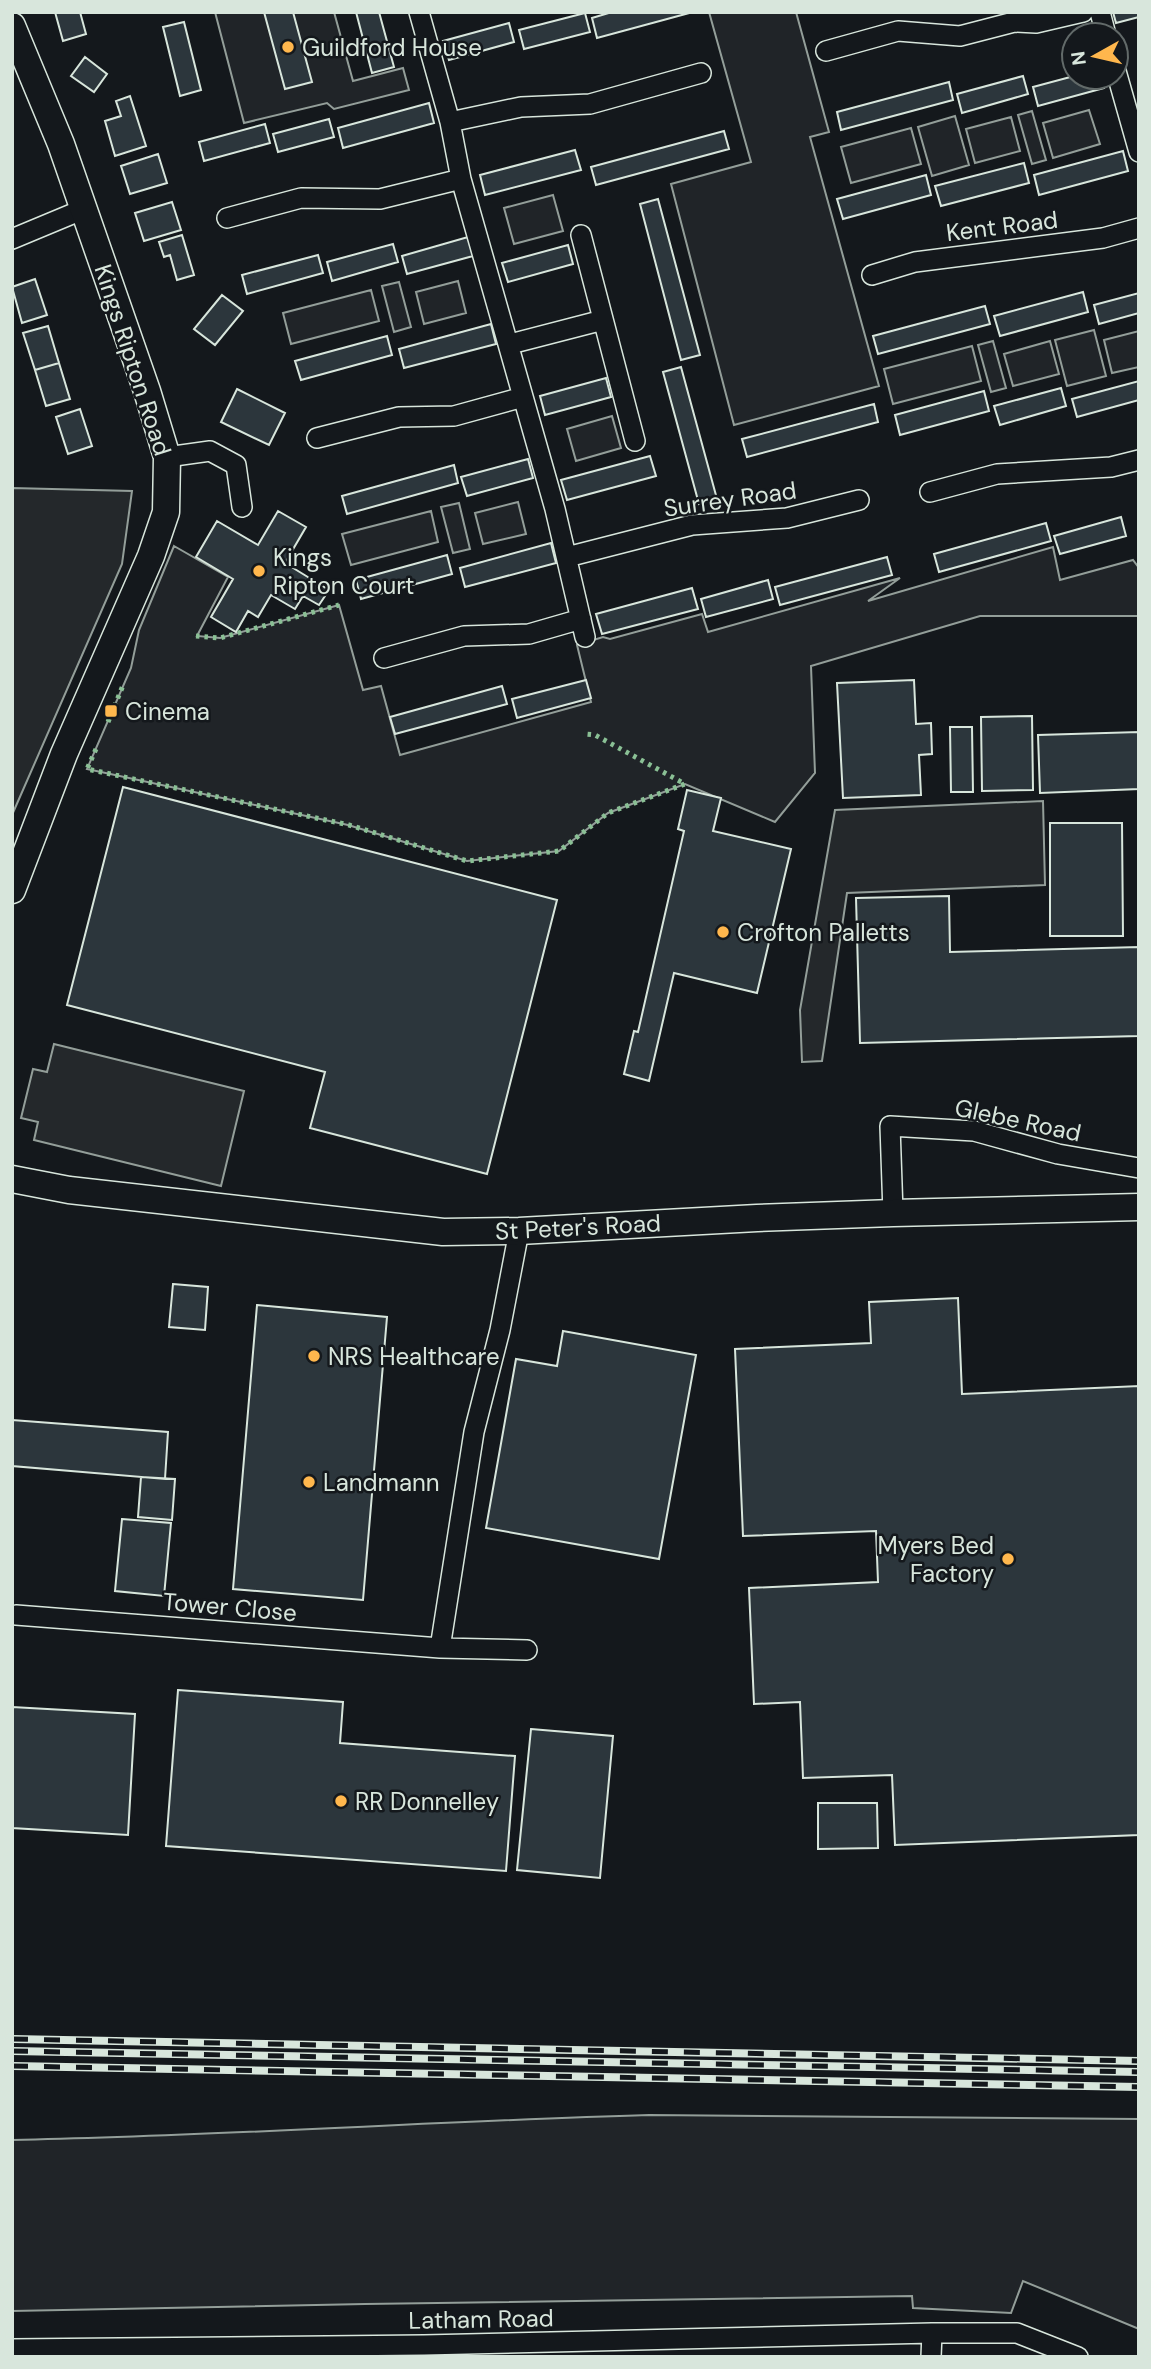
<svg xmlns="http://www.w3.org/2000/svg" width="1151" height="2369" font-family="'DM Sans',sans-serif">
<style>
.green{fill:#202428;stroke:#939e99;stroke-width:2}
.parking{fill:#24282b;stroke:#939e99;stroke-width:2}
.building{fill:#2c363c;stroke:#d8e6dc;stroke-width:2}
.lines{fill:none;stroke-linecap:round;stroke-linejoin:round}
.street-casing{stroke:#d8e6dc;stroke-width:22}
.secondary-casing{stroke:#d8e6dc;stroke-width:29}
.street{stroke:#14181c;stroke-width:19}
.secondary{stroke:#14181c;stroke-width:26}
.rail-casing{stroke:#d8e6dc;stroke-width:8}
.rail{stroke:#14181c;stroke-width:5;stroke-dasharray:16;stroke-linecap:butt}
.hedge{stroke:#8ac095;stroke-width:5;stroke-dasharray:3.5 5;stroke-linecap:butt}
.poi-dot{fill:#ffb74d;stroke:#14181c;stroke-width:2.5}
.labels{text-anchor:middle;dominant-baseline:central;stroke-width:5;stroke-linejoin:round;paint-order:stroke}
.poi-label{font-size:24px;fill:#d8e6dc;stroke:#14181c;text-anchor:start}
.street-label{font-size:24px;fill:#d8e6dc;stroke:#14181c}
</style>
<rect width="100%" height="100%" fill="#14181c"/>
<path class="green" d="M215,12H334L353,81L403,68L409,90L334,109L327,103L244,123Z
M709,12H796L829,132L810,137L879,386L734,425L671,184L751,162Z
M1089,110L1100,144L1053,158L1043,123Z
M1032,111L1046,160L1032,164L1018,115Z
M955,116L969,165L932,176L918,127Z
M1011,117L1020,151L975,163L966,129Z
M911,128L921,164L851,183L841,147Z
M553,195L563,231L514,244L504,208Z
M458,281L466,313L424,324L416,292Z
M399,282L411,327L394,332L382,286Z
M371,290L379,321L291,344L283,313Z
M1094,330L1106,376L1067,386L1055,340Z
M1139,331V367L1112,373L1104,340Z
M993,341L1006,388L991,392L978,345Z
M1050,341L1059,374L1013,386L1004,354Z
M972,346L981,381L893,404L884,369Z
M612,416L621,448L576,461L567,429Z
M518,502L526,534L483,544L475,513Z
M459,503L470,549L453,553L441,507Z
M431,511L438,542L351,565L342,534Z
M174,546L228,577L197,636L220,638L339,605L363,690L381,686L400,755L591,702L577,645L603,637L610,639L702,614L708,632L900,578L868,601L1053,547L1060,580L1133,560L1139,568V616H980L811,666L815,773L775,822L685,784L608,813L559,851L467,861L348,825L87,769L131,668L139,630Z
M649,2115L1139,2119V2329L1023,2281L1011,2313L913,2308L912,2296L365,2304L12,2311V2140C225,2136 437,2121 649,2115Z"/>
<path class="parking" d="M12,488L132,491L122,564L12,815Z
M1043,801L1045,885L847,893L822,1061L802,1062L800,1010L835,810Z
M54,1044L244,1091L221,1186L34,1140L38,1122L21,1118L33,1069L47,1072Z"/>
<path class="building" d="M55,12H80L86,34L63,41Z
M264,12H293L312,82L285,89Z
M356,12H379L394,67L372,73Z
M612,12H693L597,38L592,18Z
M1113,12H1139V17L1116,23Z
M585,13L590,32L524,49L519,30Z
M184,22L201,90L180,96L163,27Z
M509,23L514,42L449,60L443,41Z
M85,57L107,74L94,92L71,76Z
M1023,76L1028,94L962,113L957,94Z
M1074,76L1101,77L1104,88L1038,106L1033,87Z
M949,82L953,100L841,130L837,112Z
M130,96L146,146L115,156L105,121L121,116L116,101Z
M429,103L434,123L343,148L338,128Z
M329,119L334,137L278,152L273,134Z
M265,124L270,143L204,161L199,142Z
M724,131L729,149L596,185L591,167Z
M575,150L581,170L485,195L480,175Z
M1123,151L1128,171L1039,195L1034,175Z
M158,154L167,183L130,194L121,166Z
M1024,163L1029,183L941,206L935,186Z
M926,175L931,195L843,219L837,199Z
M658,199L700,355L681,360L640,204Z
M172,202L181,230L144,241L135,213Z
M182,235L194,275L177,280L170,255L164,257L159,242Z
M468,237L473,256L407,274L402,256Z
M393,244L398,262L332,281L327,262Z
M568,245L573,264L508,282L502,263Z
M318,255L323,273L247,294L242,275Z
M35,279L47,315L22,323L12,287Z
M1083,292L1088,312L1000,336L994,316Z
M1139,293V313L1099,324L1094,305Z
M222,295L243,311L215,345L194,329Z
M985,306L990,324L878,354L873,336Z
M491,324L496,344L404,368L399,349Z
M48,326L59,363L35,370L23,333Z
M387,336L392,355L301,380L295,361Z
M59,363L70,399L46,406L35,370Z
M681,367L717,499L699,504L663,372Z
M606,378L611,397L545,415L540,396Z
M1139,381V400L1077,417L1072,399Z
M1061,388L1066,406L1000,425L994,406Z
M237,389L285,413L269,445L221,422Z
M984,391L989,411L900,435L895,415Z
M874,404L878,422L747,457L742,439Z
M80,409L92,446L68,454L56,417Z
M650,456L656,476L567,500L561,480Z
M528,459L533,478L467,496L461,477Z
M454,465L458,483L347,514L342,496Z
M278,511L306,527L285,563L329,590L319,605L303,596L295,609L271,595L258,617L248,611L236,632L211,617L233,579L196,557L217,521L258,545Z
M1121,517L1126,536L1060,554L1054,536Z
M1046,523L1051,541L939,572L934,554Z
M551,543L556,563L465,587L460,568Z
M447,555L452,574L361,599L356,580Z
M887,557L892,575L780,605L775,587Z
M768,580L773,599L706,617L701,599Z
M692,588L698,609L602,634L596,614Z
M586,680L591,698L517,718L512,699Z
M914,680L916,724L931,723L932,754L919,755L921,795L843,798L837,683Z
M502,686L507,704L395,734L390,717Z
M1032,716L1033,790L982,791L981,717Z
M950,727H972L973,792H951Z
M1139,732V789L1040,793L1038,735Z
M123,787L557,900L487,1174L310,1128L325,1072L67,1005Z
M687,790L721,798L713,831L791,849L757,993L674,973L649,1081L624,1074L634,1031L638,1032L684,831L678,829Z
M1050,823H1122L1123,936H1050Z
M949,896L950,952L1139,947V1036L860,1043L856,898Z
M173,1284L208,1287L205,1330L169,1327Z
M958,1298L962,1394L1139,1386V1835L895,1845L892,1775L803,1778L800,1702L754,1704L749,1588L878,1582L876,1531L743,1536L735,1349L871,1343L869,1302Z
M257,1305L387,1317L363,1600L233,1589Z
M563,1331L696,1355L659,1559L486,1528L516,1359L557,1366Z
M12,1420L168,1432L165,1479L12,1466Z
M141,1477L175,1479L172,1520L138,1517Z
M122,1519L171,1523L164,1596L115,1591Z
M178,1690L343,1702L340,1743L515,1756L506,1871L166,1846Z
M12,1707L135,1714L128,1835L12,1828Z
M531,1729L613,1736L600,1878L517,1870Z
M818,1803H877L878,1848L818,1849Z"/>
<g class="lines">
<defs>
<path id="street" d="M419,12L450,122L461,179L555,509L585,637
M1100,12L1106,35
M826,51L898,31L960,36L1014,22L1036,23L1083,12
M1116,71L1139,152
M450,122L521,107L590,104L701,73
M227,218L301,198L380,199L461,179
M581,235L635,441
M12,239L84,209
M872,275L915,262L1103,238L1139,228
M510,344L603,320
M317,438L399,417L454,416L523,397
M167,457L210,451L236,465L242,507
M930,492L997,474L1111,467L1139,460
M567,557L692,525L787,518L859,500
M384,658L464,636L529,634L581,619
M893,1213L890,1126L974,1131L1058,1154L1139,1168
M16,1615L440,1648L527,1650
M440,1648L474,1432L500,1330L519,1231
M12,2349L424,2345L932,2333H1017L1078,2357
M931,2357L932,2333"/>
<path id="secondary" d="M12,26L61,144L147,391L167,457L166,512L151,556L64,754L12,890
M12,1179L69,1190L443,1232L519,1231L757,1218L893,1213L1139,1207"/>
</defs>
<use href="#street" class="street-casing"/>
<use href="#secondary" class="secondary-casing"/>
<use href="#street" class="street"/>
<use href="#secondary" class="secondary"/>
<defs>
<path id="rail" d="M12,2039L1139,2061
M12,2051L1139,2072
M12,2066L1139,2087"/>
</defs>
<use href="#rail" class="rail-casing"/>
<use href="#rail" class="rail"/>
<path class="hedge" d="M196,636L220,638L339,605
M108,722L124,683
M96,749L87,769L349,825L467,861L559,851L608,813L685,784L595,735L585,734"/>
</g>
<g class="poi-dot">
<circle cx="288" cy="47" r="7"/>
<circle cx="259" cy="571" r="7"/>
<rect x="104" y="704" width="14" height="14" rx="3.5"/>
<circle cx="723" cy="932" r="7"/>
<circle cx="314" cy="1356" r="7"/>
<circle cx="309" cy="1482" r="7"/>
<circle cx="1008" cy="1559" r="7"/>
<circle cx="341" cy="1801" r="7"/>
</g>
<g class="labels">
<g class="poi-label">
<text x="302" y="47">Guildford House</text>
<text x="273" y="557">Kings<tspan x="273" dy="28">Ripton Court</tspan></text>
<text x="125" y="711">Cinema</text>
<text x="737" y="932">Crofton Palletts</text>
<text x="328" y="1356">NRS Healthcare</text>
<text x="323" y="1482">Landmann</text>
<text x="994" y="1545" text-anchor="end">Myers Bed<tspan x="994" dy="28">Factory</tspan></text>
<text x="355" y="1801">RR Donnelley</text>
</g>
<g class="street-label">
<text transform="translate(1002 226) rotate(-7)">Kent Road</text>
<text transform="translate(133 360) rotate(72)">Kings Ripton Road</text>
<text transform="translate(730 499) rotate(-8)">Surrey Road</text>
<text transform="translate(1018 1120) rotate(12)">Glebe Road</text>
<text transform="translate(578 1227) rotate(-3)">St Peter's Road</text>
<text transform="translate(230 1607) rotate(5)">Tower Close</text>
<text transform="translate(481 2319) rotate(-1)">Latham Road</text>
</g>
</g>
<rect width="1151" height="2369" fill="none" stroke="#d8e6dc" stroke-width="28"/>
<g transform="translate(1095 56) rotate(262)"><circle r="33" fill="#14181c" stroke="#626a69" stroke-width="2"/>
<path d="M0-5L12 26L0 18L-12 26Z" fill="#ffb74d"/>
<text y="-10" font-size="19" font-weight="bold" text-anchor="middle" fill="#d8e6dc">N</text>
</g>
</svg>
